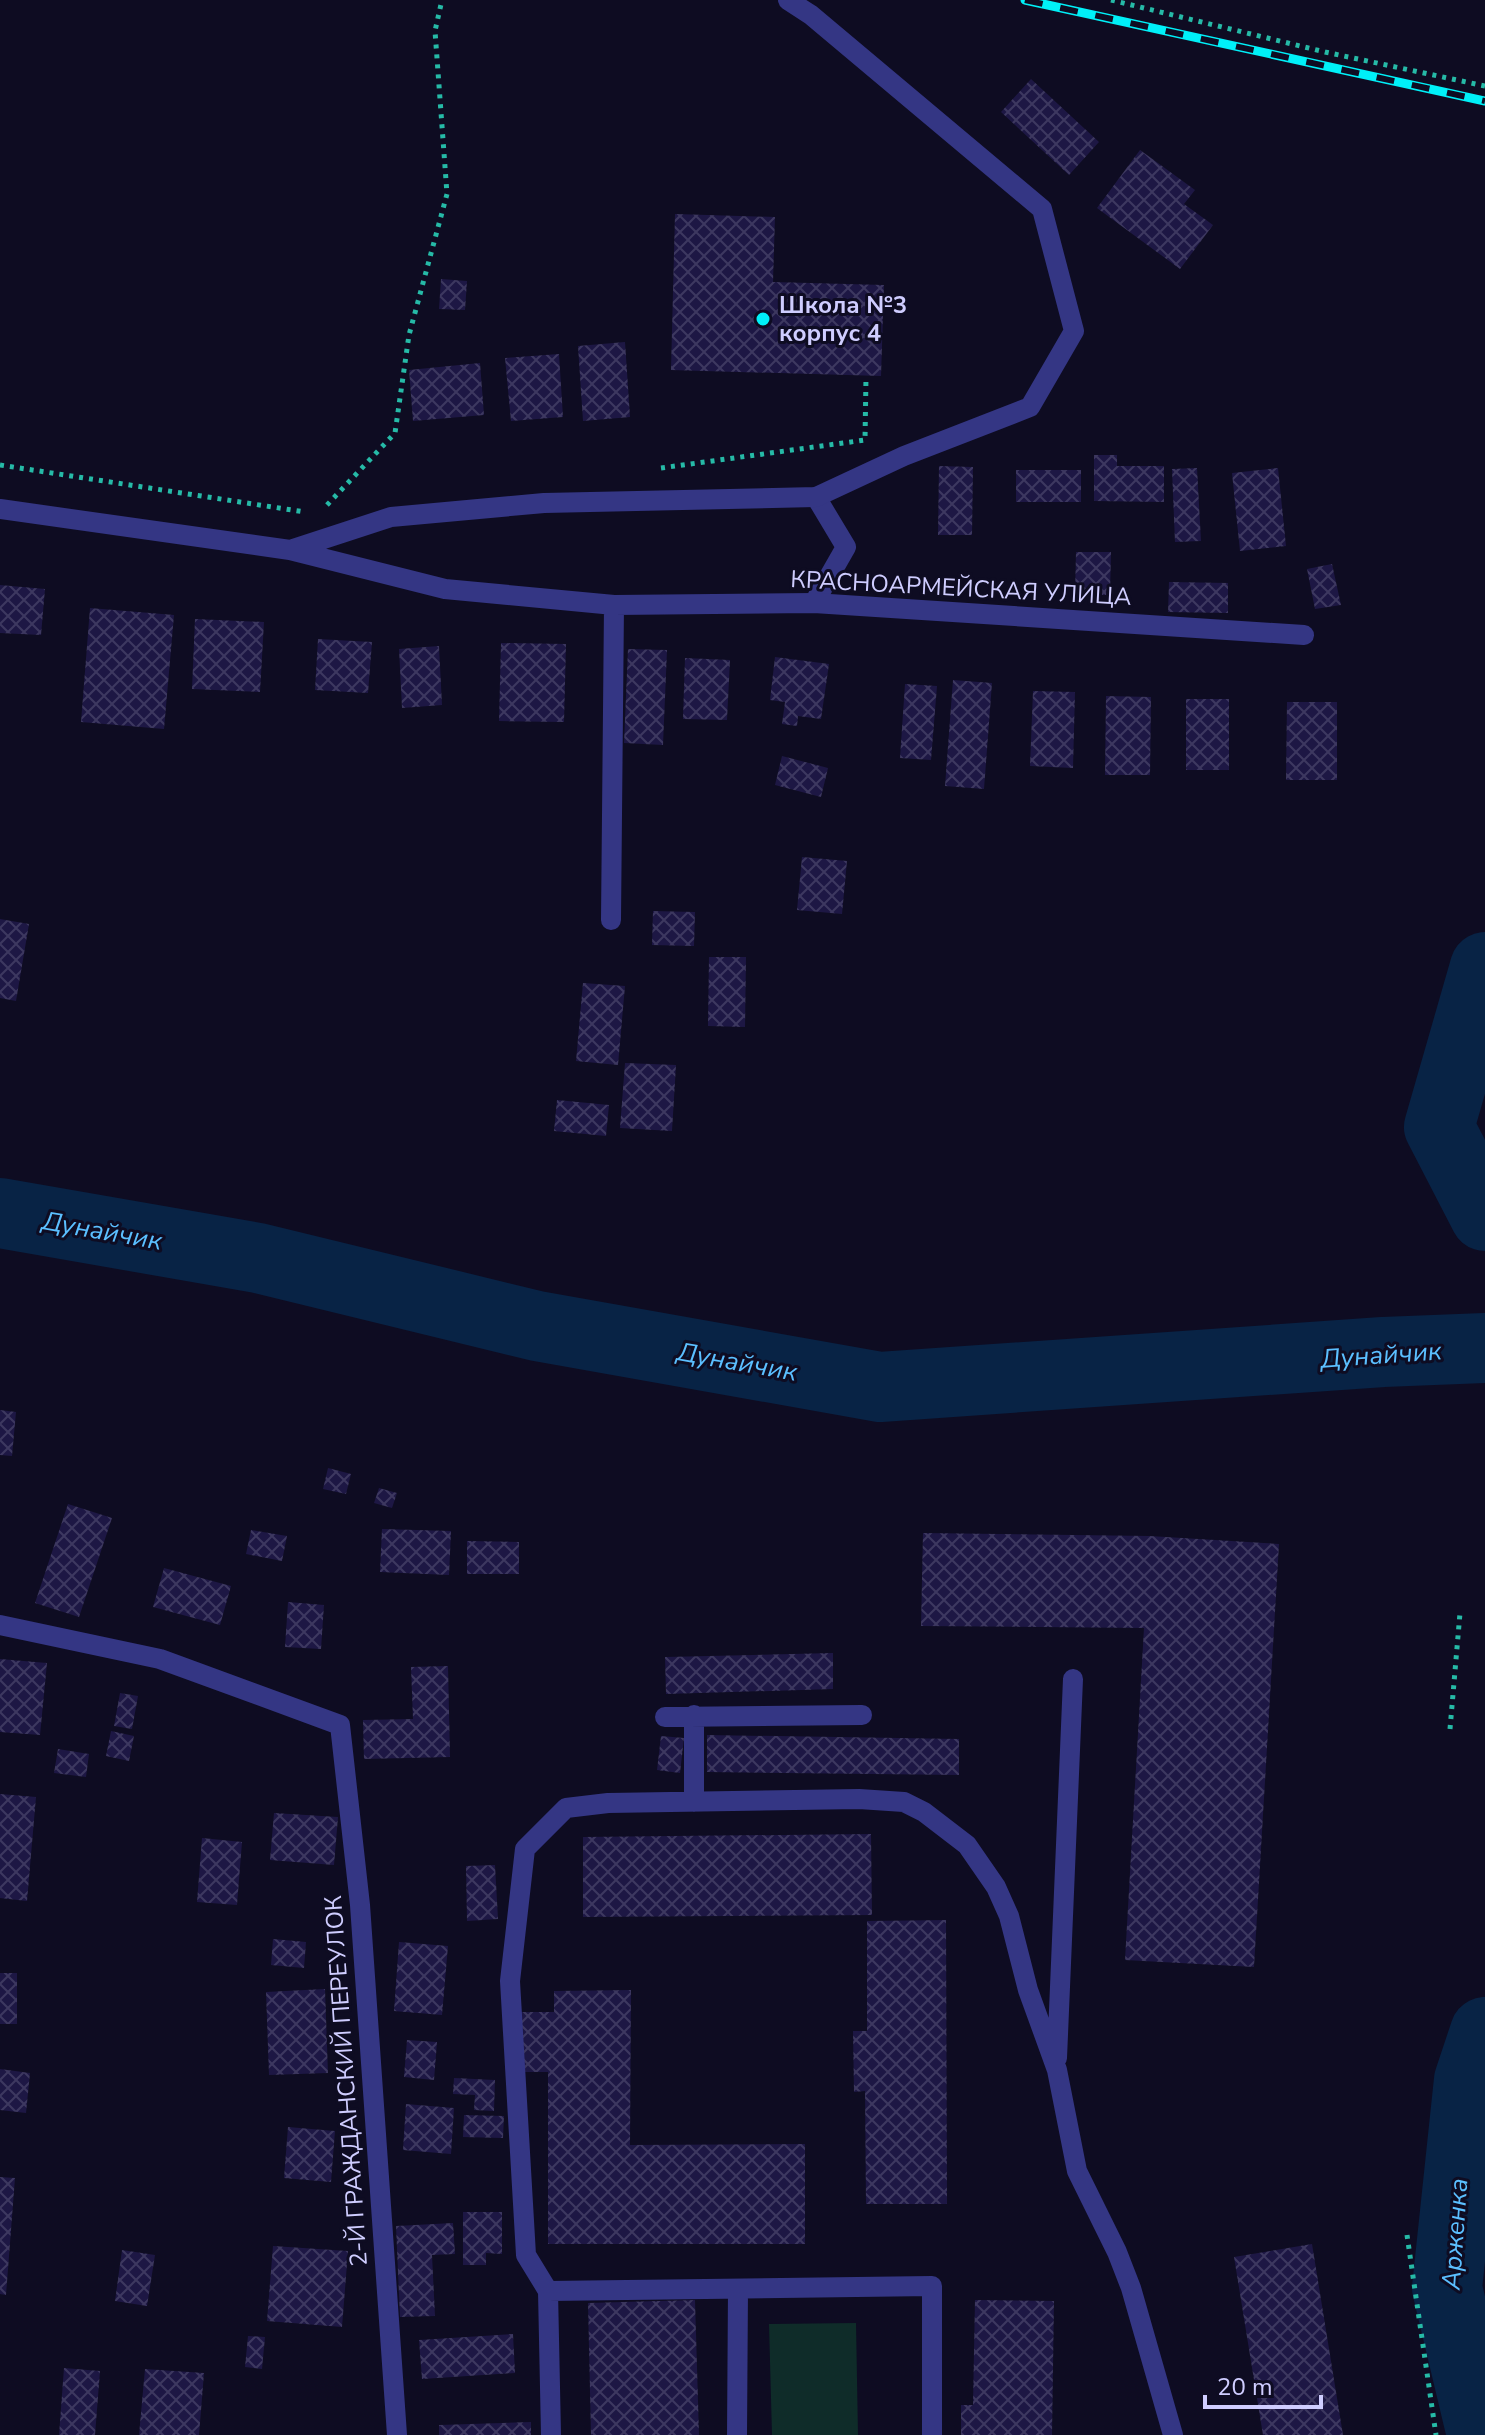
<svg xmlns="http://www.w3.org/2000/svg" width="1485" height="2435" font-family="'Nunito Sans',sans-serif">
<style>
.garden{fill:#0f2c29}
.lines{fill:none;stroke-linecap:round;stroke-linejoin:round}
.river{stroke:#082345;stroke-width:70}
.building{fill:url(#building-cross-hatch)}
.path{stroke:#26baa7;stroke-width:5;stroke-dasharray:4 6;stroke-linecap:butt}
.service{stroke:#343684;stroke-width:20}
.minor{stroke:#343684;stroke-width:20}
.rail-casing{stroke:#00f0f8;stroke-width:9}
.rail{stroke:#0e0c22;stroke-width:6;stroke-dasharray:18;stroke-linecap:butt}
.poi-dot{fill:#00f0f8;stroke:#0e0c22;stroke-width:3}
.labels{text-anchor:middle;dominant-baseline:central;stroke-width:6;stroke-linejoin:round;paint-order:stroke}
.poi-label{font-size:24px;font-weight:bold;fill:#cfcdff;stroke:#0e0c22;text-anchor:start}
.street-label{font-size:24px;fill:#cfcdff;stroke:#0e0c22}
.water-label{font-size:26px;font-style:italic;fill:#5bbfff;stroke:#0e0c22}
</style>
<defs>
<pattern id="building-cross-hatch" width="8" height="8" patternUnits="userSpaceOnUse" patternTransform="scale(2)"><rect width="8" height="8" fill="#1d1744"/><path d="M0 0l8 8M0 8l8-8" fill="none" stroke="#3d3860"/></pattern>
</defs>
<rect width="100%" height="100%" fill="#0e0c22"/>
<path class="garden" d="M856,2323L858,2435H772L769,2324Z"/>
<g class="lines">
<path class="river" d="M1485,967L1439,1127L1485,1216
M0,1213L258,1258L537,1326L880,1387L1383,1352L1485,1348
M1482,2435L1447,2288L1469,2080L1485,2032"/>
</g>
<path class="building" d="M1031,79L1099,142L1069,175L1001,112Z
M1140,150L1195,190L1184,204L1213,225L1180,269L1097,208Z
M675,214L775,217L773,282L884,285L881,376L671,370Z
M441,279L467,281L465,310L439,309Z
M625,342L630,417L583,421L578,346Z
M559,354L563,417L511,421L505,358Z
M480,363L484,415L413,421L409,370Z
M1094,455H1117V466H1164V502L1094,501Z
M939,466L973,467L972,535H938Z
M1197,468L1201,541L1175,542L1172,469Z
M1278,468L1286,546L1240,551L1232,473Z
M1016,470H1081V502H1016Z
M1076,552H1111L1110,595H1075Z
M1332,564L1341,605L1315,609L1307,569Z
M1169,582L1228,583V613L1168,612Z
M0,585L45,589L41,635L0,633Z
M90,608L174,615L164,729L81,722Z
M195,619L264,622L260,692L192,689Z
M318,639L372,642L368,693L315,690Z
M501,643L566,644L564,722L499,721Z
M439,646L442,705L402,708L399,649Z
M628,649L667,650L663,745L624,743Z
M775,657L829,664L821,719L798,716L797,726L782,724L785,702L770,700Z
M685,658L730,660L727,720L683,719Z
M953,680L992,683L984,789L945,786Z
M905,684L937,686L931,760L900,758Z
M1033,691L1075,692L1073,768L1030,766Z
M1106,696L1151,697L1150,775H1105Z
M1186,699H1229V770H1186Z
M1287,702H1337V780H1286Z
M782,756L828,768L821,797L775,785Z
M802,857L847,861L842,914L797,910Z
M653,911L695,912L694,946L652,945Z
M0,919L29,924L16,1001L0,998Z
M709,957H746L745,1027L708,1026Z
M583,983L625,986L618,1065L576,1061Z
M625,1063L676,1065L672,1131L620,1128Z
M557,1100L609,1105L606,1136L554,1131Z
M0,1410L16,1412L12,1456L0,1455Z
M328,1468L351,1474L346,1494L323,1489Z
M379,1488L397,1493L392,1508L374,1503Z
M68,1504L112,1518L79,1617L35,1603Z
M382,1529L451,1531L449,1575L380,1572Z
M251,1530L287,1536L282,1561L246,1554Z
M923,1533L1150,1536L1279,1544L1254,1967L1125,1960L1144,1628L921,1626Z
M467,1541L519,1542V1574H467Z
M164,1568L231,1586L220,1625L153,1607Z
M288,1602L324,1605L321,1649L285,1647Z
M833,1653V1689L666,1694L665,1657Z
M0,1659L47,1663L40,1735L0,1732Z
M448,1666L450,1757L364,1759L363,1720L413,1719L411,1667Z
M120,1693L138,1696L132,1729L114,1726Z
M111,1731L134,1736L129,1761L106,1756Z
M707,1735L959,1739V1775L707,1772Z
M661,1736L684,1738L680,1773L657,1770Z
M58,1749L89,1754L86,1777L54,1773Z
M0,1794L36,1797L27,1901L0,1898Z
M274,1813L338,1817L334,1865L270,1860Z
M871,1834L872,1915L583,1917V1837Z
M202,1838L242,1842L237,1905L197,1902Z
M495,1865L498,1919L467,1921L466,1866Z
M946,1920L947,2204H866L865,2091L854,2092L853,2031H867V1921Z
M273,1939L306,1942L304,1968L271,1965Z
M399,1942L448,1946L442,2015L394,2011Z
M0,1973H17V2024H0Z
M325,1989L328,2073L269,2075L266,1992Z
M631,1990L630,2145L805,2144V2244H548V2072H519L520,2012H554V1991Z
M407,2040L437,2042L434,2080L404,2077Z
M0,2069L30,2073L26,2113L0,2110Z
M454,2078L495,2080L494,2111L474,2110L475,2095L453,2094Z
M406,2104L454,2108L451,2154L403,2150Z
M464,2115L504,2116L503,2138L463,2137Z
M288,2127L335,2131L331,2182L284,2178Z
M0,2177L15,2178L6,2295L0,2294Z
M463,2212H502V2254L486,2253V2265H463Z
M453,2223L455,2254L432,2255L435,2316L400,2317L396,2226Z
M1312,2244L1343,2435H1263L1234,2257Z
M273,2246L348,2251L342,2327L267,2321Z
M122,2250L155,2255L147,2306L115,2301Z
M695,2300L699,2435H591L588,2303Z
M975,2300L1054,2301L1052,2435H961V2405H973Z
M513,2334L515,2373L422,2379L419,2340Z
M248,2336L265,2337L262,2369L245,2367Z
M64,2368L100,2371L95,2435H59Z
M145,2369L204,2373L199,2435H139Z
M531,2422V2435H439V2425Z"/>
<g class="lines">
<path class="path" d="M1111,0L1325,52L1485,86
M0,465L305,512
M661,468L865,440L866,376
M327,505L395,433L409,335L447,194L435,31L442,0
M1450,1729L1460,1613
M1407,2235L1436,2435"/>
<path class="service" d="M814,603L846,547L816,497
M665,1717L862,1715
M694,1802V1715
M1057,2058L1073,1679
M548,2291L551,2435
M737,2435L738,2289
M932,2435V2286L548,2291L526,2255L510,1981L525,1849L566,1808L608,1803L859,1799L904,1802L924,1812L967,1845L996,1887L1009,1916L1028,1990L1057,2070L1077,2171L1117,2252L1131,2288L1173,2435"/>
<path class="minor" d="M0,509L290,550L445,589L614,605L814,603L1304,635
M290,550L391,517L544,503L816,497L904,456L1030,407L1074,331L1042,209L811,15L788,0
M611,920L614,605
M0,1625L160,1659L340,1725L360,1905L397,2435"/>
<defs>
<path id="rail" d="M1025,0L1485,101"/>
</defs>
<use href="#rail" class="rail-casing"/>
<use href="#rail" class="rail"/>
</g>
<circle class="poi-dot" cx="763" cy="319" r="8"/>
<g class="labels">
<g class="poi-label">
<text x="779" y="305">Школа №3<tspan x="779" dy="28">корпус 4</tspan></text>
</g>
<g class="street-label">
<text transform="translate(961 588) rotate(3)">КРАСНОАРМЕЙСКАЯ УЛИЦА</text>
<text transform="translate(346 2081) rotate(-94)">2-Й ГРАЖДАНСКИЙ ПЕРЕУЛОК</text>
</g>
<g class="water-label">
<text transform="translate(102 1231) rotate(10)">Дунайчик</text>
<text transform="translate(1381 1355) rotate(-4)">Дунайчик</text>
<text transform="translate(737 1362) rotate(10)">Дунайчик</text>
<text transform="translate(1455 2234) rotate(-86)">Арженка</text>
</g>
</g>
<path d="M1205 2395v12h116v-12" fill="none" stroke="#cfcdff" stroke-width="4"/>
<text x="1217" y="2395" font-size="24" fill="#cfcdff" stroke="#0e0c22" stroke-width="6" paint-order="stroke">20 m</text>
</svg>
